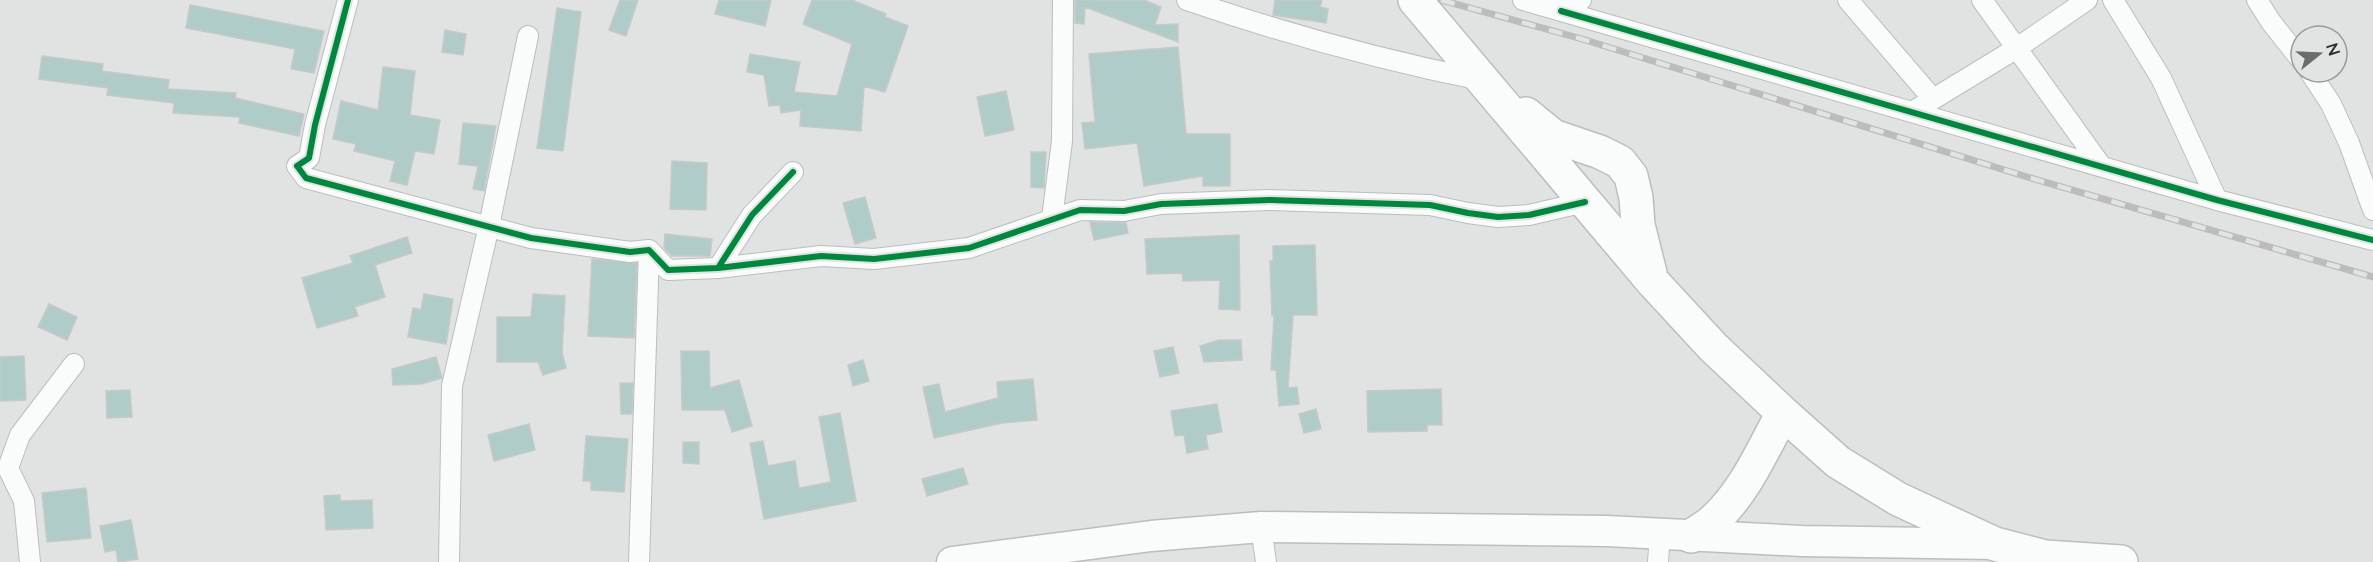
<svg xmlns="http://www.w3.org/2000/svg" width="2373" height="562" font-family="Lato,sans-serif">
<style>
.building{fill:#b0ccc8;stroke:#c7c9c8;stroke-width:1.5}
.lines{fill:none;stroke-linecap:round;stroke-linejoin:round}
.street-casing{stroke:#bcbebd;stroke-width:22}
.primary-casing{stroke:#bcbebd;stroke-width:33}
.highway-casing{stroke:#bcbebd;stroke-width:36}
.street{stroke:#fafbfb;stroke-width:20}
.primary{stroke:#fafbfb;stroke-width:30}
.highway{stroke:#fafbfb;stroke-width:33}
.rail-casing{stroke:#bcbcbc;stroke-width:7}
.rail{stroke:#e0e4e3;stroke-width:4.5;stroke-dasharray:14;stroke-linecap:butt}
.cycleway-casing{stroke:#e0e4e3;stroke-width:10}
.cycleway{stroke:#00873e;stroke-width:6}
</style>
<rect width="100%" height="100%" fill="#e1e3e2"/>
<path class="building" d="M620,0H638L626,36L609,30Z
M719,0H771L765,26L715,14Z
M812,0H852L886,14L885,17L908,26L885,92L864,86L861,131L800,126L801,110L781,113L780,105L769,106L764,75L747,72L750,54L800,62L794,92L837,96L852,44L803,24Z
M1075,0H1144L1161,7L1155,25L1178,24V42L1085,7L1084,24L1075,23Z
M1275,0H1322L1320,7L1328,9L1326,23L1273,15Z
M190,5L324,31L314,73L291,69L295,49L186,28Z
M557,8L581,12L563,151L537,148Z
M445,30L466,34L463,55L442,52Z
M1178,47L1186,134H1230V186H1203V176L1144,186L1137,143L1085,149L1082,123L1095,122L1089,54Z
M42,56L103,64L102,71L169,80L168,89L236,93L235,98L304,114L299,136L239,123L240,117L173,113L174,103L107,95L108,88L39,79Z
M383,67L415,71L410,115L440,120L434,154L415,151L407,185L390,181L395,161L354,151L356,144L333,139L341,101L378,110Z
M1006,91L1014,130L985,136L977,97Z
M463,123L496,126L484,191L473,189L478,166L459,164Z
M1031,152H1046L1044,188L1031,187Z
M672,161L707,163L706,210L670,209Z
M865,197L876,238L855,244L843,203Z
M1090,222L1126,223L1128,233L1094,240Z
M665,234L712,239L710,256H672L664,248Z
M1239,235L1240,310L1219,309L1220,280L1183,281L1182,273L1147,274L1145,239Z
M407,237L412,253L375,265L385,297L355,307L358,316L317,328L302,278L353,263L350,256Z
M1315,245L1317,315H1293L1288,388L1297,387L1299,404L1279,406L1276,370H1271L1274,316H1272L1270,261H1273V246Z
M592,259L637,263L634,338L588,336Z
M424,294L453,299L446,344L408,337L413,308L421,310Z
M533,294L565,296L562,352L566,368L543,375L538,362H497V317H531Z
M49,304L77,317L67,340L38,327Z
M1219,340H1241L1242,360L1204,362L1200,346Z
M1173,347L1179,373L1160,377L1154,351Z
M681,351H709L710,388L739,380L752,426L732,432L725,410H682Z
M24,356L26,400L0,401V357Z
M436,357L442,378L421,384L393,385L392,369Z
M863,360L869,381L853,386L848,365Z
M1033,379L1037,420L1002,423L934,438L923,387L939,384L945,412L998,398L997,382Z
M620,383H633L632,414H621Z
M1441,389L1442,425H1427V431L1368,432L1367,391Z
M130,390L132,417L107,418L106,391Z
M1217,404L1222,432L1206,435L1208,449L1187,453L1184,435L1175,436L1171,411Z
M1316,409L1321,429L1304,433L1299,414Z
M840,413L856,501L764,519L750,443L763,441L768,466L795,461L799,488L831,482L819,417Z
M529,424L535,450L494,461L488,435Z
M586,436L628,439L624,492L591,490V481H583Z
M683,442H699V464L683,463Z
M963,468L968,484L927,496L922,479Z
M86,488L91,538L47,542L42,493Z
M340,495V501L372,500L373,528L326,530L324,496Z
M131,520L138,559L118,562L116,550L105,552L100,526Z"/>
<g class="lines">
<defs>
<path id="street" d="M348,0L315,125L309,158L297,166L306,178L531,238L630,252L649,250L668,270L718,268L752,215L793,172
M1187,0C1283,33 1381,60 1481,80
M1523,0L1561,11L1581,0
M1848,0L1933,99
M1982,0L2102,167
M2113,0L2161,78L2217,200
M2257,0L2271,22L2301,60
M1561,11L2217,200L2373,240
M2310,72L2331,104L2349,143L2373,210
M1912,112L2017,48L2087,0
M1052,218L1062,141L1063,0
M718,268L821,256L874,259L969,248L1080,210L1124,211L1161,204L1269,200L1430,205L1468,213L1498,217L1529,215L1585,202
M1261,527L1266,562
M30,562L24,501L8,468L20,435L74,364
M449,562L452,386L489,226L528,36
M639,562L649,250
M1658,562L1660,534"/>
<path id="primary" d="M952,562L1151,536L1261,527L1607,531L1802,541L1995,544"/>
<path id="highway" d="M1415,0L1652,281L1713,347L1783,413L1838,462L1898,499L1995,544L2045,557L2121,562
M1526,114L1553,136L1600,152L1620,162L1631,176L1636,198L1638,225L1650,273
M1691,536C1699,531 1708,526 1714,520C1745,492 1763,449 1783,413"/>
</defs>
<use href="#street" class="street-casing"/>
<use href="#primary" class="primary-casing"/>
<use href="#highway" class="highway-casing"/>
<use href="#street" class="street"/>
<use href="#primary" class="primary"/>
<use href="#highway" class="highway"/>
<defs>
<path id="rail" d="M1441,0L1582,39L2024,176L2373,277"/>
</defs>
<use href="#rail" class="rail-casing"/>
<use href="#rail" class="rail"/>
<defs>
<path id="cycleway" d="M348,0L315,125L309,158L297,166L306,178L531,238L630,252L649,250L668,270L718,268L752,215L793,172
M1561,11L2217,200L2373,240
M718,268L821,256L874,259L969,248L1080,210L1124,211L1161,204L1269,200L1430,205L1468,213L1498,217L1529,215L1585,202"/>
</defs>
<use href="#cycleway" class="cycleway-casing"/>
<use href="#cycleway" class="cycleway"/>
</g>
<g transform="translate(2319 54) rotate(72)"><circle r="28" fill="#e0e4e3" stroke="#989b9a" stroke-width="1.5"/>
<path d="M0-4.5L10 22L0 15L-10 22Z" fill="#6b6d6c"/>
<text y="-9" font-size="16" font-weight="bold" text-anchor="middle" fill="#2c2d2d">N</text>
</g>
</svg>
